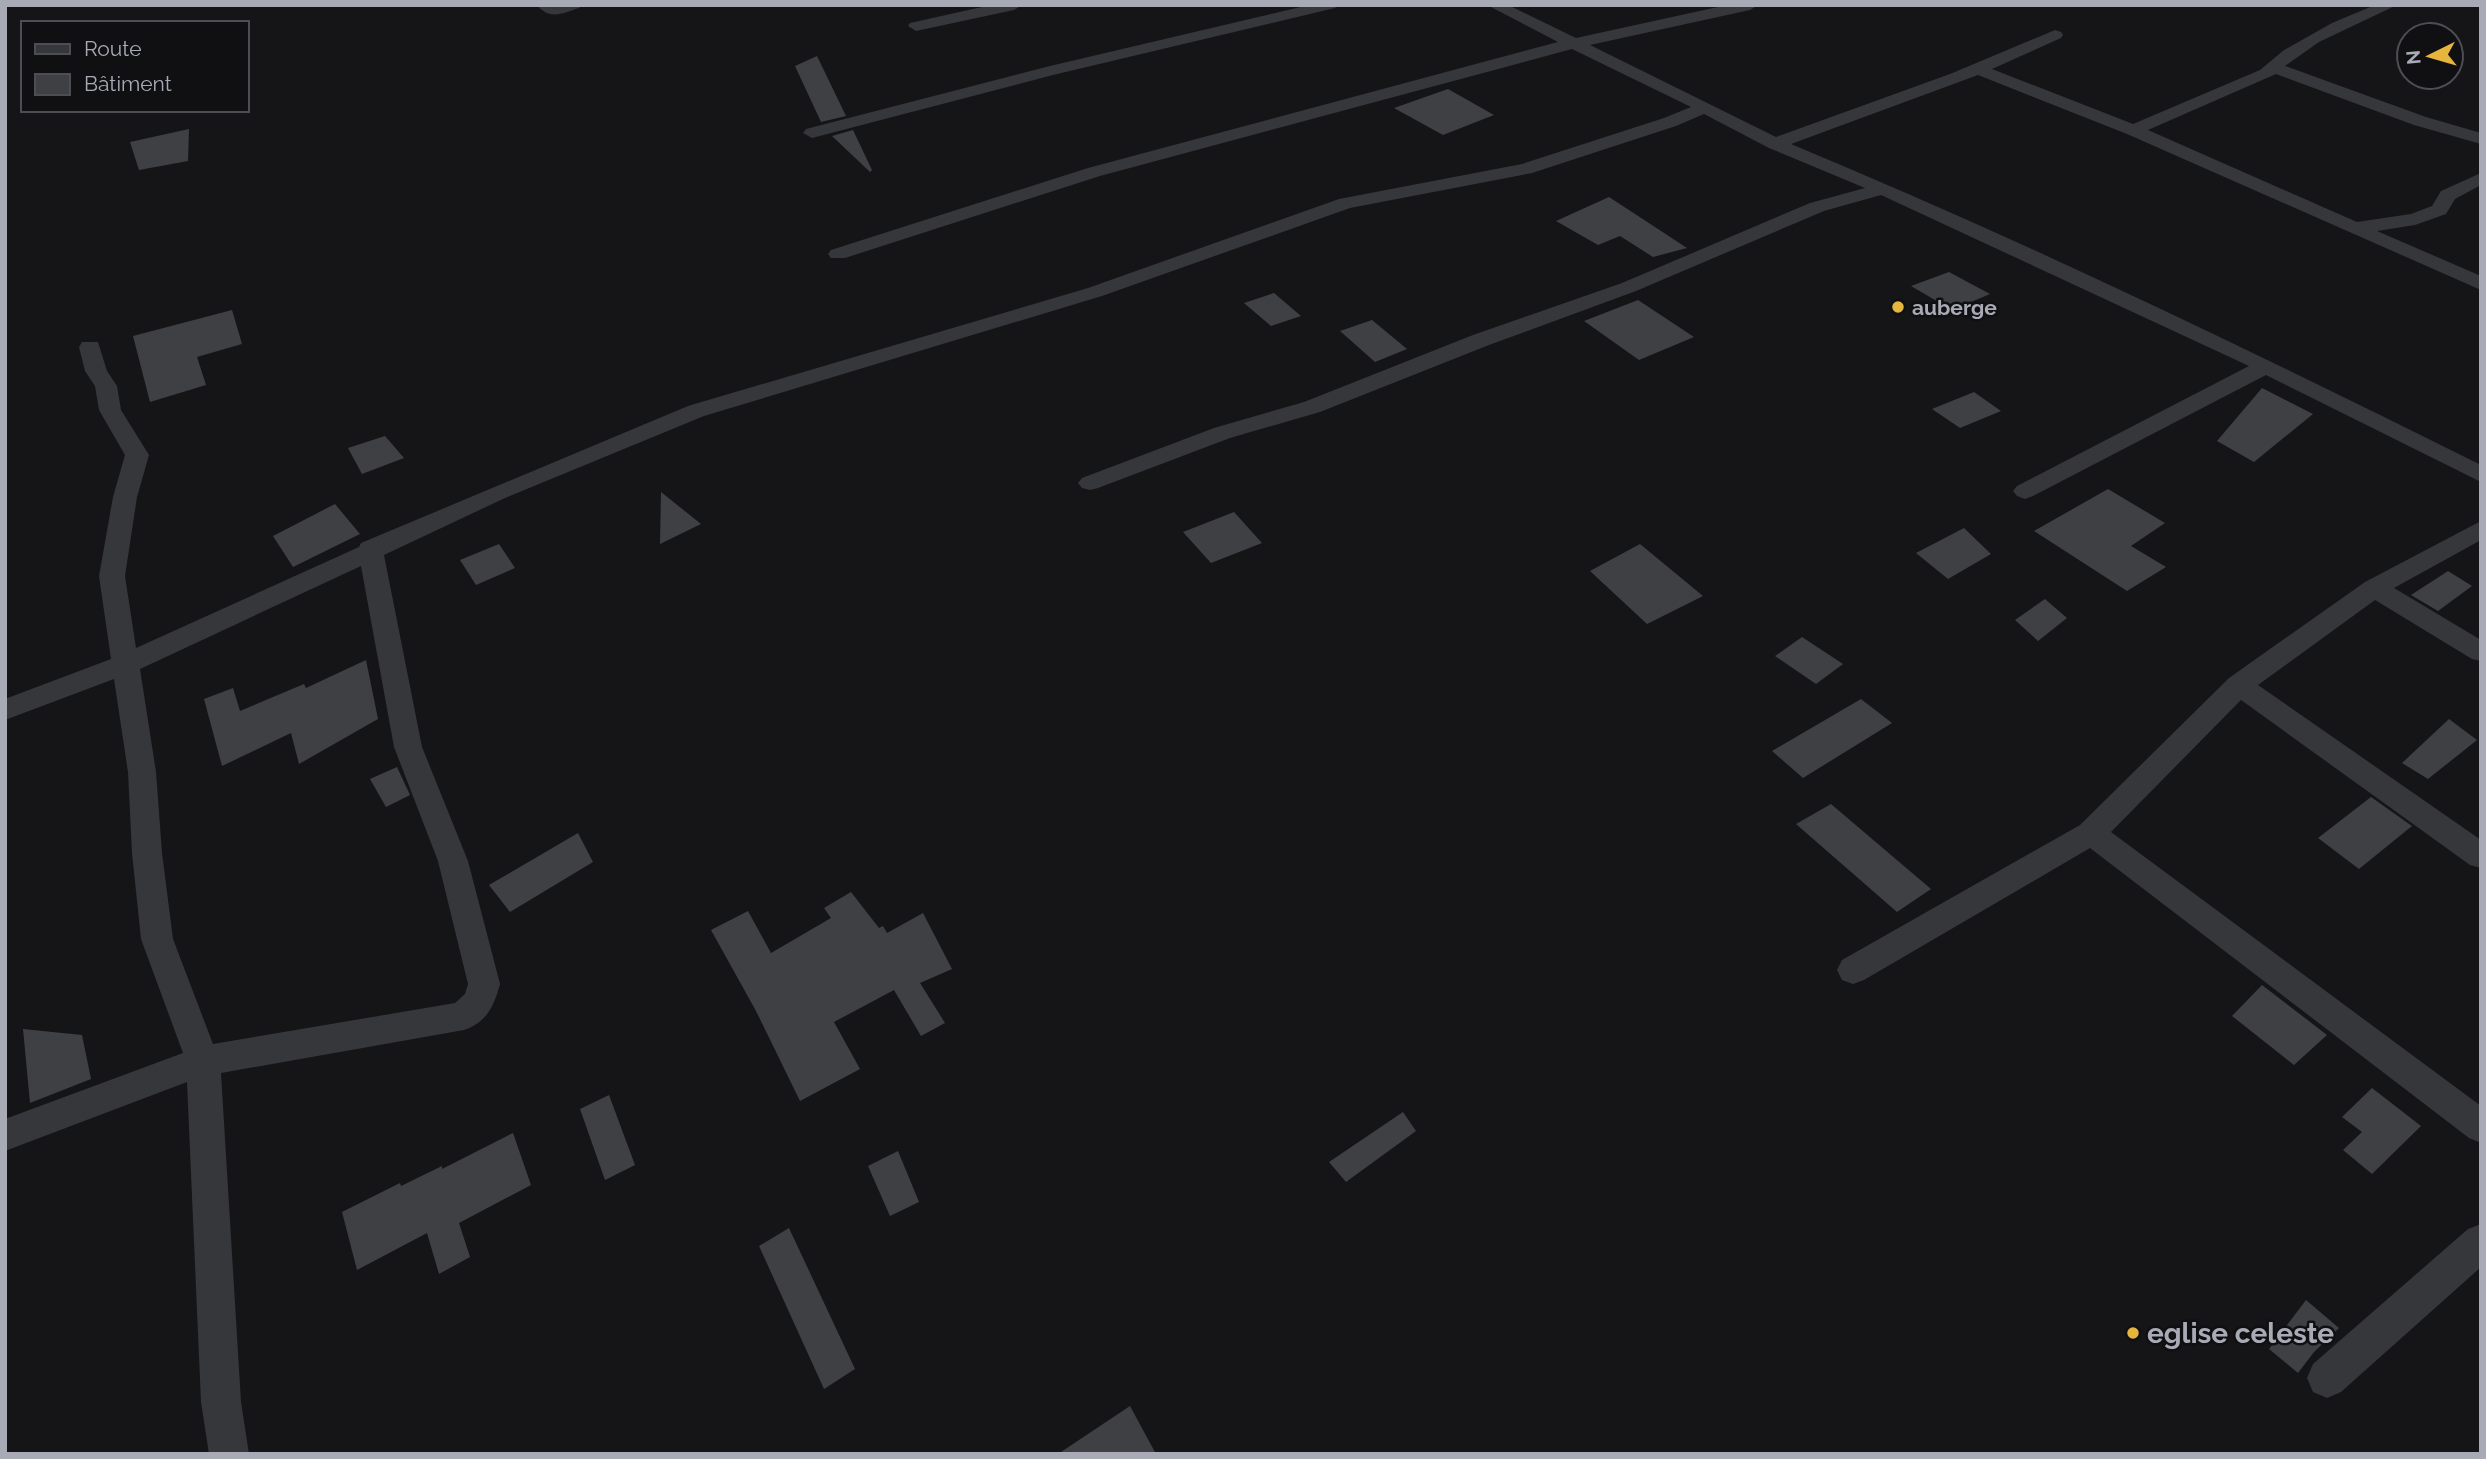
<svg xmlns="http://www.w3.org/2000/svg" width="2486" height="1459" font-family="Raleway,sans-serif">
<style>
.building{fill:#3f4044}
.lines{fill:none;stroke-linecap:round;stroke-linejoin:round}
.minor{fill:#36373b;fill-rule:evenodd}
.poi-dot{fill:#e5b53e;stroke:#101012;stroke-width:2.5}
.labels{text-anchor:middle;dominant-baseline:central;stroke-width:5;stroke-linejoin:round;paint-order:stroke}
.far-poi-label{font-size:21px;font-weight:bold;fill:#a8abb6;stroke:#101012;text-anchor:start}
.near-poi-label{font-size:28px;font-weight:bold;fill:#a8abb6;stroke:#101012;text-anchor:start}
</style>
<rect width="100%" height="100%" fill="#151517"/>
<path class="building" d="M817,56L846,116L821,122L795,66Z
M1448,89L1494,115L1443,135L1394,108Z
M189,129L188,161L139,170L130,142Z
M853,130L872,170L870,172L832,136Z
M1609,197L1632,212L1687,248L1653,257L1620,236L1598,245L1556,221Z
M1949,272L1990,294L1952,310L1911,286Z
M1274,293L1301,316L1271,326L1244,303Z
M1638,300L1694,337L1639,360L1584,321Z
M232,310L242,344L197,357L206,385L150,402L133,336Z
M1372,320L1407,349L1375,362L1340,331Z
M2262,388L2313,414L2254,462L2217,441Z
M1974,392L2001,411L1960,428L1932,409Z
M385,436L404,458L362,474L348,448Z
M2108,489L2165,523L2131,546L2166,567L2127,591L2034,531Z
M661,492L701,524L660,544Z
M335,504L360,534L293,567L273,536Z
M1234,512L1262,543L1211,563L1183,532Z
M1964,528L1991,554L1948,579L1916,553Z
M499,544L515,568L476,585L460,560Z
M1640,544L1703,596L1647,624L1590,571Z
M2448,571L2472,586L2438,611L2411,595Z
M2045,599L2067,618L2038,641L2015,620Z
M1802,637L1843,664L1816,684L1775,656Z
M366,660L378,719L299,764L291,733L222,766L204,699L233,688L240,711L304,684L306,688Z
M1861,699L1892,723L1803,778L1772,751Z
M2449,719L2477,740L2428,779L2402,763Z
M397,767L410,795L386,807L370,779Z
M2371,797L2412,826L2359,869L2318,838Z
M1831,804L1931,889L1897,912L1796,824Z
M578,833L593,862L510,912L489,885Z
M851,892L879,928L883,926L887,933L923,913L952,969L920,983L945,1023L921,1036L894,990L834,1022L860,1069L800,1101L756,1011L711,930L748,911L771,953L831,918L824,908Z
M2262,985L2327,1035L2294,1065L2232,1016Z
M23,1029L82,1035L91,1079L30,1103Z
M2372,1088L2421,1126L2372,1174L2343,1150L2362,1132L2342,1117Z
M609,1095L635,1165L605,1180L580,1109Z
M1403,1112L1416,1131L1346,1182L1329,1162Z
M513,1133L531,1185L459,1223L470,1257L439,1274L427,1233L357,1270L342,1212L400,1183L401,1186L442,1166V1169Z
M898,1151L919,1202L890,1216L868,1166Z
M789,1228L855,1369L824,1389L759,1246Z
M2306,1300L2339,1328L2314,1352L2298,1373L2269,1349Z
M1130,1406L1156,1454H1058Z"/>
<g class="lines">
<path class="minor" d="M537,5H582L579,8C563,13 550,21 537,5Z
M991,5H1022L1014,10L916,31L908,26L910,23Z
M1309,5H1338L1335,8L1053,75L812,138L803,133L806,129L1050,66Z
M1487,5H1508L1576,38L1727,5H1758L1750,10L1590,45L1776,137L1950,74L2055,30L2061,32L2063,35L2061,38L1992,69L2133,124L2260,70L2284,50L2332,23L2375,5H2397L2319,42L2285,66L2426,117L2481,133V144L2414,125L2276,74L2148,130L2357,222L2411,214L2432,206L2441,191L2481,173V185L2455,199L2446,214L2415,225L2377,231L2481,276V290L2127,134L1978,75L1791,144C2025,241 2254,352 2481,465V482L2266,375L2033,496L2025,499L2017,496L2013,491L2017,486L2249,366L1881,195L1824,211L1636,291L1489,345L1320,412L1230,438L1098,488L1090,490L1082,488L1078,483L1082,478L1214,428L1304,402L1473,335L1622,283L1810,203L1865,188L1769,148L1704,114L1676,126L1532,173L1350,208L1102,296L704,416L505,498L384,555L422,747L468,861L500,984C494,1006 487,1022 464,1030L221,1073L241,1402L249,1454H209L201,1402L187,1082L5,1151V1119L183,1053L141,939L132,853L128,772L114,679L5,720V699L111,659L99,576L113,497L125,455L99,410L95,386L85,371L79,347L82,342H98L107,371L117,386L121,410L149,455L137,497L125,576L136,648L359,547L361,543L688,406L1088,288L1339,199L1522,164L1664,118L1691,107L1572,49L1100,176L845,258H831L828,254L831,250L1088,168L1558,42ZM361,566L394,747L438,861L468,984L465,994L455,1003L213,1044L173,939L162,853L156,772L140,669Z
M2481,521V540L2394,588L2481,640V661L2472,659L2375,600L2258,685L2481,840V868L2470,865L2241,700L2111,832L2481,1106V1143L2469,1138L2090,848L1864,980L1853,984L1842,980L1837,970L1842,960L2080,825L2229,678L2365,582Z
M2481,1224V1267L2341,1392L2327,1398L2313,1392L2307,1378L2313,1364L2468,1229Z"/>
</g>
<g class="poi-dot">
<circle cx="1898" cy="307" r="7"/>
<circle cx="2133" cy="1333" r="7"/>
</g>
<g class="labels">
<g class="far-poi-label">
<text x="1912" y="307">auberge</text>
</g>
<g class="near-poi-label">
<text x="2147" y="1333">eglise celeste</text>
</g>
</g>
<rect width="2486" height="1459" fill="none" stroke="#a8abb6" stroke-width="14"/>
<rect x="21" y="21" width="228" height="91" fill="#101012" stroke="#4d4e54" stroke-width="2"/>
<rect x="35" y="44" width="35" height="10" fill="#36373b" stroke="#4d4e54" stroke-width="2"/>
<text x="84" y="56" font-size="21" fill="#a8abb6">Route</text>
<rect x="35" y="74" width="35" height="21" fill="#3f4044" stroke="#4d4e54" stroke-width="2"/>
<text x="84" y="91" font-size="21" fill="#a8abb6">Bâtiment</text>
<g transform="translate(2430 56) rotate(265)"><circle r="33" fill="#101012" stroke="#4d4e54" stroke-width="2"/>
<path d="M0-5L12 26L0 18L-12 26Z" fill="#e5b53e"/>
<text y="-10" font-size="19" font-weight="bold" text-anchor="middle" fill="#a8abb6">N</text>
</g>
</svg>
